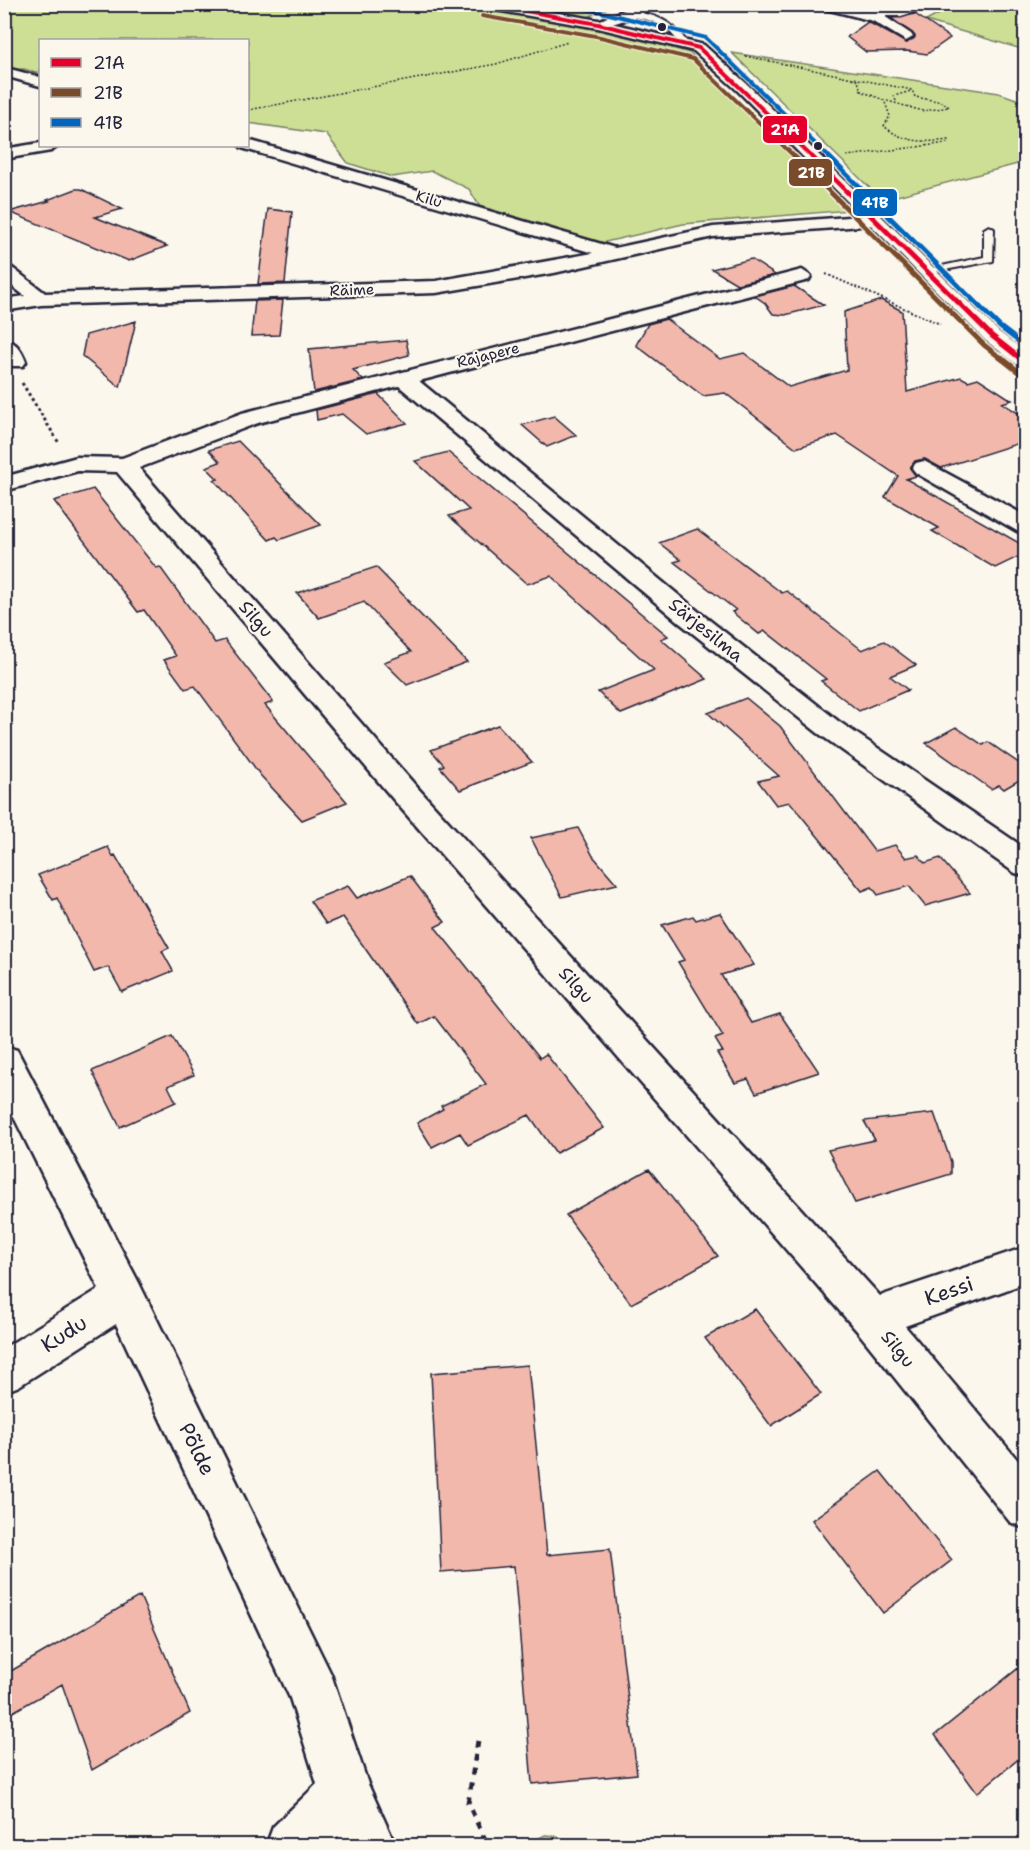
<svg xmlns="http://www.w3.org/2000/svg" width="1030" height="1850" font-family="'Shantell Sans',sans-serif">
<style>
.green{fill:#cddf94;stroke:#788068;stroke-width:1.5}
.building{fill:#f2b8ac;stroke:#22223b;stroke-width:1.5}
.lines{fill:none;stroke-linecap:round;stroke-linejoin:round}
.service-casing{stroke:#22223b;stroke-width:4}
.minor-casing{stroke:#22223b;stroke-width:5}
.tertiary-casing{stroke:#22223b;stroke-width:5}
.path-far3{stroke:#22223b;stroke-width:1.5;stroke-dasharray:2 2;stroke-linecap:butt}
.path-far2{stroke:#22223b;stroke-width:2;stroke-dasharray:2 2;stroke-linecap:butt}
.path-far1{stroke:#22223b;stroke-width:3;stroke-dasharray:3 3;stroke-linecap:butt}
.path{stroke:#22223b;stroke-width:5;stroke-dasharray:7 7;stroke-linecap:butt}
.service{fill:#fbf7ec;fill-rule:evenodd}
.minor{fill:#fbf7ec;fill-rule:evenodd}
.tertiary{fill:#fbf7ec;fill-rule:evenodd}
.bus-1-far2-casing{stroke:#fbf7ec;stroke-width:6}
.bus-1-far1-casing{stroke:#fbf7ec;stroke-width:8}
.bus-1-casing{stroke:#fbf7ec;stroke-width:9}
.bus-2-far2-casing{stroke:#fbf7ec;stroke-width:6}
.bus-2-far1-casing{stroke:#fbf7ec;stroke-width:8}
.bus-2-casing{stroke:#fbf7ec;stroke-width:9}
.bus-3-far1-casing{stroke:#fbf7ec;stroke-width:6}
.bus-3-casing{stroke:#fbf7ec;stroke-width:8}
.bus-1-far2{stroke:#e4002b;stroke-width:4}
.bus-1-far1{stroke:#e4002b;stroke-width:5}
.bus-1{stroke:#e4002b;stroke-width:6}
.bus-2-far2{stroke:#7a4b2a;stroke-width:4}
.bus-2-far1{stroke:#7a4b2a;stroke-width:5}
.bus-2{stroke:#7a4b2a;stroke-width:6}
.bus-3-far1{stroke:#0065bd;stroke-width:4}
.bus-3{stroke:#0065bd;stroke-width:5}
.bus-dot{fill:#22223b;stroke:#fbf7ec;stroke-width:2}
.labels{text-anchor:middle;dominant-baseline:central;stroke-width:4.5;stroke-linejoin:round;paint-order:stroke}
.far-street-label{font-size:15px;fill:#22223b;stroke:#fbf7ec}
.street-label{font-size:18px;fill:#22223b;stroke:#fbf7ec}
.near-street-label{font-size:21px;fill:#22223b;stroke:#fbf7ec}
.line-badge{stroke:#fbf7ec;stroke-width:2}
.badge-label{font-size:16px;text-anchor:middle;font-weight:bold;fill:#fff}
</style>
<rect width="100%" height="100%" fill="#fbf7ec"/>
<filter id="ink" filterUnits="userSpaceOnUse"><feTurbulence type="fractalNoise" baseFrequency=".0167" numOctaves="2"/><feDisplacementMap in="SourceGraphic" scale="12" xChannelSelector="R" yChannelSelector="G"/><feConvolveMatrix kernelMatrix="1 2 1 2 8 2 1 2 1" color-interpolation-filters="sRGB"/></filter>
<g filter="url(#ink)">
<path class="green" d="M5,5H613L571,25L623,34L690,53L850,210L683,224L601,243L480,207L469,189L432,171L392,177L348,163L326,134L248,123V40H40V74L24,69L5,70Z
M956,5H990L1025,15V50L926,21Z
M732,53L999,93L1025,102V162L882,200Z
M545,1835L557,1836L574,1845H526Z"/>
<path class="building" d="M915,14L950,38L927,54L907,51L866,52L847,37L868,22L907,43L915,36L891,18Z
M76,189H81L122,209L95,217L167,246L129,261L9,212L49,201L47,200Z
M268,209L292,212L285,283L258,284Z
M751,259L775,275L737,284L712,269Z
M794,286L824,305L785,315L773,314L765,303L755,296Z
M283,300L279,335L251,336L255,301Z
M881,300L902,311L907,392L961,377L968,381L978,378L1012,400L1002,403L1026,418V441L941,468L925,459L915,461L910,468L916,476L906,479L1026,547V553L995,568L932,531L939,528L885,497L898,476L837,435L796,448L725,393L703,396L636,345L648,324L666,319L720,359L744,353L789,387L847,370L844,312Z
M136,321L120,387L82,356L86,335Z
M406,340L409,355L353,370L363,380L314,392L309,349Z
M378,394L407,423L366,434L342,414L317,420L316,410Z
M554,416L576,435L547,447L522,425Z
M238,441L321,525L279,540L276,537L269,540L214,480L218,479L206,467L220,462L209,450Z
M448,452L668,636L661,639L707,679L621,714L598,692L654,670L551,576L527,584L449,516L469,510L415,461Z
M93,489L156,568L160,567L215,643L225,640L273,702L265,705L347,802L302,820L261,776L195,686L185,689L164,660L176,656L144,610L138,612L54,501Z
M697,529L782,593L787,591L862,650L884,641L916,665L890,676L908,690L859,711L821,681L826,679L765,631L759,634L732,612L736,610L674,562L681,560L659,543Z
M376,567L409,601H407L467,662L407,685L384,662L411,652L364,602L319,618L297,593Z
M746,698L780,726L874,851L895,845L906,858L918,855L925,863L940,858L970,893L925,906L909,886L878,895L872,887L862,891L790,802L776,805L758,781L779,776L708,713Z
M498,725L532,762L460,790L440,767L444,765L431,750Z
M956,727L983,745L988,742L1026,768V776L1004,789L999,785L991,789L926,743Z
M578,828L593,856L617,884L562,897L531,838Z
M108,847L113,856L115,855L169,948L162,951L173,971L122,992L108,967L94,972L57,898L53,900L38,875Z
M410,876L445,922L435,927L540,1058L546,1054L604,1128L556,1153L529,1115L468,1145L460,1133L432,1147L417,1123L443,1109L441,1106L486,1084L434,1016L418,1024L343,917L326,924L310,901L348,886L357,898Z
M720,913L754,965L721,975L751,1023L780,1014L819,1072L756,1093L748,1079L735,1083L717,1053L723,1052L715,1039L723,1036L678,962L684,960L662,925L693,916L696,920Z
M172,1036L194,1075L168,1086L176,1102L120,1127L92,1071Z
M934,1113L951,1162V1174L855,1203L828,1150L875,1140L864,1121Z
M649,1169L718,1256L631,1304L566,1215Z
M755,1309L821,1394L771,1426L705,1338Z
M528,1365L547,1555L610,1549L637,1774L532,1784L514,1566L441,1572L431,1373Z
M880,1471L952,1560L883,1613L812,1520Z
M140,1596L190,1713L92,1770L62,1684L4,1717V1675Z
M1026,1662V1753L977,1793L935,1735Z"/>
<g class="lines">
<defs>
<path id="service" d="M630,12C656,14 672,21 687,42L680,44C666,23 651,19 627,16Z
M989,226L994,229L993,261L923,274V270L984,257V229Z"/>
<path id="minor" d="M638,4H652L643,14L603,27L598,28L591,24Z
M806,4H833L862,11L939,4L901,16H884L911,34L913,37L906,41L873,21Z
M1005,4L1026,5V13L1006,7Z
M10,69L40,77V86L5,76V70Z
M248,140L615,248L713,227L875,215L884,220L875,225L713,237L554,273L436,293L41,305L4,311V299L25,296L4,280V265L11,267L45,293L436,281L593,253L242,148L240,146H248Z
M40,143V146H59L51,151L4,159V149Z
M802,270L811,276L809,280L419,381L699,612L838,721L1026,849V876L1015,873L818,733L681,624L399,386L258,423L139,468L415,785L880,1296L1026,1247V1283L905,1326L1026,1470V1529L1010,1522L858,1332L393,799L117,472L78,471L4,491V477L77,457L122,458L242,413Z
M4,339C17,342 22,351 26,362L23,366H9L4,359Z
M924,461L1026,516V533L1017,531L916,473L912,468L916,463Z
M4,1046L17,1050L139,1283L331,1674L368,1784L396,1846H343L338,1836L329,1846H266L273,1827L317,1784L290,1698L116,1324L19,1386L4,1392V1348L99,1289L4,1097Z"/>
<path id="tertiary" d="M478,4H509L598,20L704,45L748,85L999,332L1026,352V368L1019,366L985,340L738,91L694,51L598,28L484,8Z"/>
</defs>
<use href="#service" class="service-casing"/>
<use href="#minor" class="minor-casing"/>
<use href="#tertiary" class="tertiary-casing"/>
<path class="path-far3" d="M745,56L912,90L915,97L943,102L949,107L923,111L884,100L890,116L884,126C902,142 925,143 948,140L947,143L846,156
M852,78L858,81L861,91L884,100
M896,101L894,96L911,91
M248,110L496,64L568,42"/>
<path class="path-far2" d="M826,274L940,324"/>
<path class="path-far1" d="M22,383L59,443"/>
<path class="path" d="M478,1741L468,1803L488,1846"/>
<use href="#service" class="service"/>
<use href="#minor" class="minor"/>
<use href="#tertiary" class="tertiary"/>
<defs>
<path id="bus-1-far2" d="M487,4L598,24L699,48L814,159"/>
<path id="bus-1-far1" d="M812,157L992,336L1021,359"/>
<path id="bus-1" d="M1020,357L1026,362"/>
<path id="bus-2-far2" d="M482,16L596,36L693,59L797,159"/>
<path id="bus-2-far1" d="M795,157L984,345L1002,359"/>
<path id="bus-2" d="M1000,357L1019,372"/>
<path id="bus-3-far1" d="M556,4L601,12L706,38L831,159"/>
<path id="bus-3" d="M829,157L1000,327L1026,347"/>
</defs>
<use href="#bus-1-far2" class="bus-1-far2-casing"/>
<use href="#bus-1-far1" class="bus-1-far1-casing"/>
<use href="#bus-1" class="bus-1-casing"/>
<use href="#bus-2-far2" class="bus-2-far2-casing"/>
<use href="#bus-2-far1" class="bus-2-far1-casing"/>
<use href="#bus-2" class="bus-2-casing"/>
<use href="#bus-3-far1" class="bus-3-far1-casing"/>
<use href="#bus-3" class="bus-3-casing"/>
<use href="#bus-1-far2" class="bus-1-far2"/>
<use href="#bus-1-far1" class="bus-1-far1"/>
<use href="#bus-1" class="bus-1"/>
<use href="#bus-2-far2" class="bus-2-far2"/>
<use href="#bus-2-far1" class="bus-2-far1"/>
<use href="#bus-2" class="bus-2"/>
<use href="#bus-3-far1" class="bus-3-far1"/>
<use href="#bus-3" class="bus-3"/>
</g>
</g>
<g class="bus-dot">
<circle cx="662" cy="27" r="5"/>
<circle cx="818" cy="146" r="5"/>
</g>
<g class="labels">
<g class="far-street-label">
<text transform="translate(429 199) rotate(17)">Kilu</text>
<text transform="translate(352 290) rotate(-2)">Räime</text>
<text transform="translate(488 355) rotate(-14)">Rajapere</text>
</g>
<g class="street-label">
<text transform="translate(256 619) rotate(49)">Silgu</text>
<text transform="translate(706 630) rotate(39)">Särjesilma</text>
<text transform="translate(576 985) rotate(48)">Silgu</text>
<text transform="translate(898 1349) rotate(51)">Silgu</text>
</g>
<g class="near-street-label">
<text transform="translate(949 1291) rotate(-19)">Kessi</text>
<text transform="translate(64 1334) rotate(-33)">Kudu</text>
<text transform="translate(197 1449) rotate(64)">Põlde</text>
</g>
</g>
<g class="line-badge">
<rect x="762" y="115" width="46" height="29" rx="6" fill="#e4002b"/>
<rect x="788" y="158" width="45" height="29" rx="6" fill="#7a4b2a"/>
<rect x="852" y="188" width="46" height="29" rx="6" fill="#0065bd"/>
</g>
<g class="badge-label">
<text x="785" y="135">21A</text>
<text x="811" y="178">21B</text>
<text x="875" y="208">41B</text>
</g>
<rect width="1030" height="1850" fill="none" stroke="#fbf7ec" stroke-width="24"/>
<rect x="12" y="12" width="1006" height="1826" fill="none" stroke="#22223b" stroke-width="2" filter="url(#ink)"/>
<rect x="39" y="39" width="210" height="108" fill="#fbf7ec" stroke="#a4a2a5" stroke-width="1.5"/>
<rect x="51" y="58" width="30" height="9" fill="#e4002b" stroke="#a4a2a5" stroke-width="1.5"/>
<text x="93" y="69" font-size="18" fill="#22223b">21A</text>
<rect x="51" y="88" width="30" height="9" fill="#7a4b2a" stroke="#a4a2a5" stroke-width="1.5"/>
<text x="93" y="99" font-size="18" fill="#22223b">21B</text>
<rect x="51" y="118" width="30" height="9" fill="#0065bd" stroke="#a4a2a5" stroke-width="1.5"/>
<text x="93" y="129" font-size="18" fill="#22223b">41B</text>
</svg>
